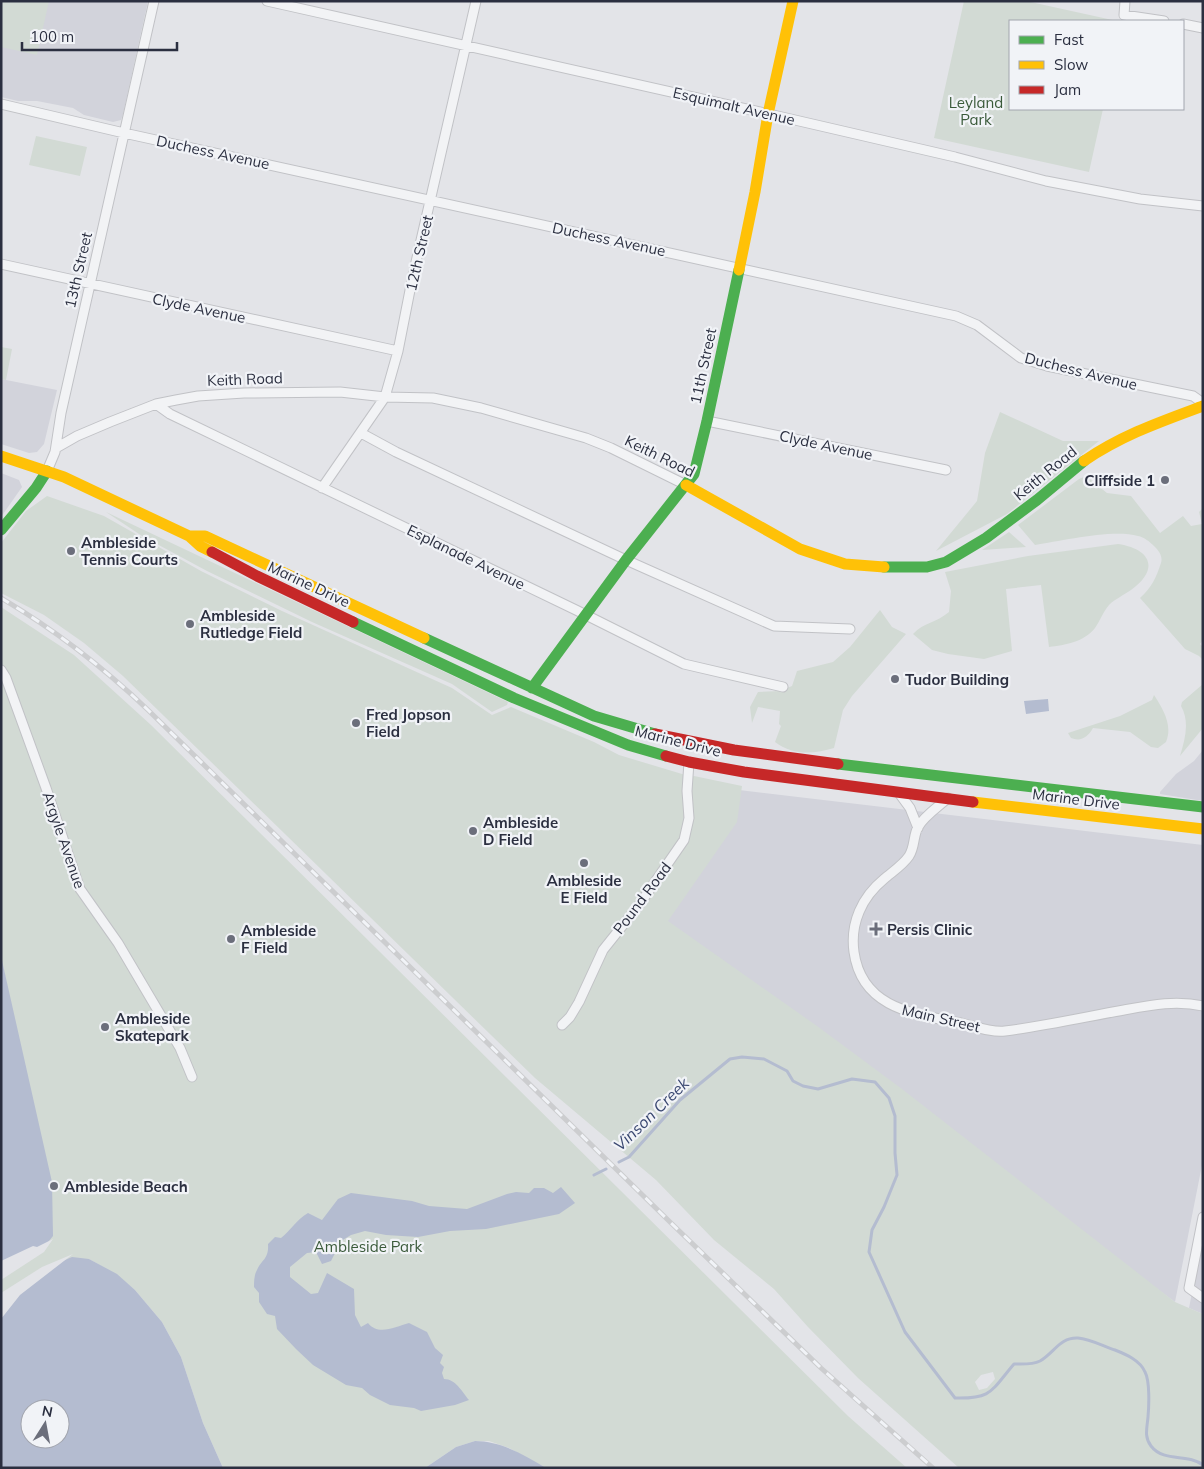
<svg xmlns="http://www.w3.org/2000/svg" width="1204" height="1469" font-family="Mulish,sans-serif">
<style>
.built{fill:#d2d3db}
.green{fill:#d2dad4;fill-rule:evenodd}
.water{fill:#b4bcd0;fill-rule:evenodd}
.pier{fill:#e3e4e8}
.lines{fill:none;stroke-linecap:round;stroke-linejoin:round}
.stream{stroke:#b4bcd0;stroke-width:3}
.street-casing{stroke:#c1c2c6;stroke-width:11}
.street{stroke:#f2f3f5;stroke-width:9}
.fast{stroke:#4caf50;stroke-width:11}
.slow{stroke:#ffc107;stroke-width:11}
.jam{stroke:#c62828;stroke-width:11}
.rail-casing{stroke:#cccdcf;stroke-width:5}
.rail{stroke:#f1f3f7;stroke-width:3;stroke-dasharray:9;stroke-linecap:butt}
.poi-dot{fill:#6b6e7b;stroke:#f1f3f7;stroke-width:2}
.labels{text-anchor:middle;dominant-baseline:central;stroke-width:4.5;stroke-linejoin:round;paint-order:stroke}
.park-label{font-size:15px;fill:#3a5a3a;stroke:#f1f3f7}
.street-label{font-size:15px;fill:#2b2f40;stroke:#f1f3f7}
.poi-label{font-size:15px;font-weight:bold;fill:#2b2f40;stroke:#f1f3f7;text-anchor:start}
.water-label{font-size:16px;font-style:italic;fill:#394770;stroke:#f1f3f7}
</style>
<rect width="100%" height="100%" fill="#e3e4e8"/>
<path class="built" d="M1,1H148L123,114L121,120L113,122L84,115L73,108L37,101H18L1,97Z
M1,379L57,390L44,444L37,452L29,453L1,444Z
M1,473L19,480L22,487L1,517Z
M1203,750V801L1160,794V792L1176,774L1194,761Z
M739,790L1203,845V1160L1175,1302L654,918Z
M1203,1237V1314L1189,1308Z"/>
<path class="green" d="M1,1H49L37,55L1,47Z
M964,1H1026L1117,21H1010V109H1103L1089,172L934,138Z
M36,136L87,147L80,176L29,165Z
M1,347L12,349L6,380L1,379Z
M1000,412L1063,441H1099L1007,514L936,551L977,501L985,453Z
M1086,476L1107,493L1131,496L1160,533L1183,516L1191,526L1202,524L1199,512L1203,508V640L1200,644L1203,647V660L1199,656L1185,649L1140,598C1152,587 1156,578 1161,563C1163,556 1159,551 1154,546C1150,542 1144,537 1138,536C1112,529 1062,541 1035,545L1018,525L1079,479Z
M47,496L104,516L201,571L282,611L452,688L492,715L511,707L594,742L619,755L692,777L694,776L742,786L737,822L668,921L817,1026L902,1089L1175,1302L1203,1314V1468H959L858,1378L808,1327L774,1289L714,1240L656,1180L535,1078L123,676L84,643L44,615L1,593V543L26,511ZM993,1372L995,1379L987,1388L979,1390L975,1382L981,1375Z
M106,512L508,702L507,705L492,712L452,684L312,622L207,571L142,536Z
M1009,532L1026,547L982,550Z
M1118,544C1151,549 1160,569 1131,590C1124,595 1115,599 1109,605C1103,612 1100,621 1095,628C1084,642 1065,645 1049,647L1041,585L1006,589L1012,651L984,659L948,654L932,650L913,634C924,622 936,623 949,612L951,591L945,572L1028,556Z
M1,607L74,655L151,725L848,1416L907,1468H546L509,1448L489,1441H475L456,1447L425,1468H223L203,1423L181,1357L162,1322L135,1290L117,1275L89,1259L1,1296L17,1033L1,956Z
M880,610L892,627L906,634L852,696L843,710L834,748C814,754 794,756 775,742L781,726L779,724L780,711L758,707L752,723L750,707L758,692L780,691L792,686L797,671L833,662L850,647Z
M1203,684V728L1180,756C1185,739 1190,722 1181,706L1182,702Z
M1154,695C1163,709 1173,725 1166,742L1158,748L1151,747L1130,732L1093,728C1088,737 1081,742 1071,738L1068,733L1120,716L1152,700Z"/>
<path class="water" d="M1048,699L1049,711L1026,714L1024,701Z
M1,956L52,1182L53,1236L41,1251L1,1277Z
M561,1187L575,1203L559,1214L486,1229L450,1231L418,1237L386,1235L365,1231L351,1235L341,1241L331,1261L322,1264L316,1252L307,1253L290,1267V1277L311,1294L318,1293L327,1273L354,1289L355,1315L361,1327L368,1323C378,1336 395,1327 409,1323L427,1332L435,1348L443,1355L440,1363L444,1367L442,1373L444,1379C456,1379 462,1392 469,1400L455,1405L421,1411L414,1408L390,1405L370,1395L362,1388L346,1385L313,1365L296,1349L277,1329L275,1316L267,1314L259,1302V1293L254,1287C254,1282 254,1275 257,1270C262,1259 269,1259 268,1244L275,1237L281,1238C291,1230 296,1220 308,1213L322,1220L338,1199L351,1193L412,1201L429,1206L467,1209L507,1194L516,1192L529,1193L534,1188H544L553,1193Z
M72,1257L89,1259L117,1274L135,1290L162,1322L181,1357L203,1423L223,1468H1V1296L32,1274ZM30,1409H60V1439H30Z
M475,1441C501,1441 524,1455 546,1468H425L456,1447Z"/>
<path class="pier" d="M53,1239L44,1252L1,1280V1261L33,1246L37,1247Z
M73,1254L20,1295L1,1319V1293L42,1267Z"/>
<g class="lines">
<path class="stream" d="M619,1162L629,1157L680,1100L730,1059L742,1057L764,1059L787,1071L793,1081L803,1086L818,1089L852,1079L875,1082L889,1098L895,1116V1153L897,1175L884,1207L872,1230L869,1252L905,1332L955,1398C992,1399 991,1391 1014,1364C1022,1364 1032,1365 1040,1361C1054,1353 1060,1337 1078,1338C1090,1339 1103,1346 1115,1350C1125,1354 1140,1360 1145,1372C1150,1381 1149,1406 1148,1417C1147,1428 1144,1437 1151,1446C1164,1463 1188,1453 1203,1465
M594,1175L606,1169"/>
<defs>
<path id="street" d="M267,1L782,117L955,157L1046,181L1140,199L1203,206
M1125,1L1124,15L1164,21
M1183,24L1203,28
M1,104L124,133L956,316L977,325L1021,358L1047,366L1193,396L1203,403
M1,264L398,351
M156,404L170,414L576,610L684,664L783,687
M707,421L946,470
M361,433L396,452L626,560L774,626L850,629
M56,448L77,436L110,422L156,404L176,400L198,396L244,393L340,392L385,397L433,398L481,408L586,438L611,448L686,485
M47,471L55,452L61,413L154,1
M322,488L385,397L398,351L413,275L476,1
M1,670L6,678L46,788L80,889L118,943L180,1048L192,1077
M899,793L910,808L918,828
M948,798C938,807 924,816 918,827C913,836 915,847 909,856C903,865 892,872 884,879C862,897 850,923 854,952C862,1009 915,1014 961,1023C974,1026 992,1033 1005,1031C1045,1026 1085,1017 1124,1010C1151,1005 1176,1000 1203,1006
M562,1025L570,1017L579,1002L603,950L639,905L684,840L689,818L687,791L689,762
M1203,1217L1189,1288L1203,1298"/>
</defs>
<use href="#street" class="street-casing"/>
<use href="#street" class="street"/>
<path class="fast" d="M1,530L36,488L47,471
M884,567H927L946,562L986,538L1037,500L1084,461
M353,622L514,698L628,745L666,756
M424,638L594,716L655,734
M532,688L626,560L694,474L707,421L739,270
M838,764L1203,807"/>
<path class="slow" d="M739,270L755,192L768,114L793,1
M1,456L64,477L189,536L200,546L212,552
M1084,461C1122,435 1160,422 1203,406
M686,485L800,549L845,564L884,567
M189,536H205L424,638
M973,802L1203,829"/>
<path class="jam" d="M212,552L257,576L353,622
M655,734L734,750L838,764
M666,756L689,762L744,772L973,802"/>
<defs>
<path id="rail" d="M1,598C55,630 103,667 148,710L670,1222L821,1368L933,1468"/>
</defs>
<use href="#rail" class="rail-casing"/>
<use href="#rail" class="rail"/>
</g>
<g class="poi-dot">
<circle cx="1165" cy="480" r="5"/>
<circle cx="71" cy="551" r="5"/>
<circle cx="190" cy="624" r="5"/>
<circle cx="895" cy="679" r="5"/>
<circle cx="356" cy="723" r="5"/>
<circle cx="473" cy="831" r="5"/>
<circle cx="584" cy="863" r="5"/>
<path d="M873.5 921.5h5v5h5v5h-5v5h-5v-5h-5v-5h5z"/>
<circle cx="231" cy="939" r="5"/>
<circle cx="105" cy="1027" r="5"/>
<circle cx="54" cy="1186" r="5"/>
</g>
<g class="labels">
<g class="park-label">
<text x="976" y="102">Leyland<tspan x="976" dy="17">Park</tspan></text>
<text x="368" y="1246">Ambleside Park</text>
</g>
<g class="street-label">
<text transform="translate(734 106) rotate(13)">Esquimalt Avenue</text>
<text transform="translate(213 152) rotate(12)">Duchess Avenue</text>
<text transform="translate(609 239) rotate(12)">Duchess Avenue</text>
<text transform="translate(419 253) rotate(-77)">12th Street</text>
<text transform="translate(78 270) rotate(-77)">13th Street</text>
<text transform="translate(199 308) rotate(12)">Clyde Avenue</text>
<text transform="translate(703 366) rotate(-78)">11th Street</text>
<text transform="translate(1081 371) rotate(14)">Duchess Avenue</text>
<text transform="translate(245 379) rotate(-2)">Keith Road</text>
<text transform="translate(826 445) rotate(12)">Clyde Avenue</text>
<text transform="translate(660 456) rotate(26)">Keith Road</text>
<text transform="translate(1045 473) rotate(-39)">Keith Road</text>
<text transform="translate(466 557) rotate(26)">Esplanade Avenue</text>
<text transform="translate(309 584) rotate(25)">Marine Drive</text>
<text transform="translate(678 741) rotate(14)">Marine Drive</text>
<text transform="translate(1076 799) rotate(7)">Marine Drive</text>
<text transform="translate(64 840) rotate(71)">Argyle Avenue</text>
<text transform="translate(642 898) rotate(-53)">Pound Road</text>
<text transform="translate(941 1018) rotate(13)">Main Street</text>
</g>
<g class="poi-label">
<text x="1155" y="480" text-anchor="end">Cliffside 1</text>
<text x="81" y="542">Ambleside<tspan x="81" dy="17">Tennis Courts</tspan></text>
<text x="200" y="615">Ambleside<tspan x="200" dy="17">Rutledge Field</tspan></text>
<text x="905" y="679">Tudor Building</text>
<text x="366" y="714">Fred Jopson<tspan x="366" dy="17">Field</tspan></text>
<text x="483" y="822">Ambleside<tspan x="483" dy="17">D Field</tspan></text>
<text x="584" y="880" text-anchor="middle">Ambleside<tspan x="584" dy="17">E Field</tspan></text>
<text x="887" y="929">Persis Clinic</text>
<text x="241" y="930">Ambleside<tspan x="241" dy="17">F Field</tspan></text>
<text x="115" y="1018">Ambleside<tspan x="115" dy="17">Skatepark</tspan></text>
<text x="64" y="1186">Ambleside Beach</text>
</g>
<g class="water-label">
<text transform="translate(651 1114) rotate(-44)">Vinson Creek</text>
</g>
</g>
<rect width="1204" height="1469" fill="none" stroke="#2b2f40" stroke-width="5"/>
<rect x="1009" y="20" width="175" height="90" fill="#f1f3f7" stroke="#a2a5ae"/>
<rect x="1019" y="36" width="25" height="8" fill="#4caf50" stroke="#a2a5ae"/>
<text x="1054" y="45" font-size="15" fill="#2b2f40">Fast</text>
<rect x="1019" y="61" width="25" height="8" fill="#ffc107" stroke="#a2a5ae"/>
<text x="1054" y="70" font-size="15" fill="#2b2f40">Slow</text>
<rect x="1019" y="86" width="25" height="8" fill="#c62828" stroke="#a2a5ae"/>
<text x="1054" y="95" font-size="15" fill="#2b2f40">Jam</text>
<g transform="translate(45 1424) rotate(11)"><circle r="24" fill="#f1f3f7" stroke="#a2a5ae"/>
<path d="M0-4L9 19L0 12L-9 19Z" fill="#6b6e7b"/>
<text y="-8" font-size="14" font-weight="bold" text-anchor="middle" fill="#2b2f40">N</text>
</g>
<path d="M22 42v8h155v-8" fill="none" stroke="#2b2f40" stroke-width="2.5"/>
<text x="30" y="42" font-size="15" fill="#2b2f40" stroke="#f1f3f7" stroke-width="4" paint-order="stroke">100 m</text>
</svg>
